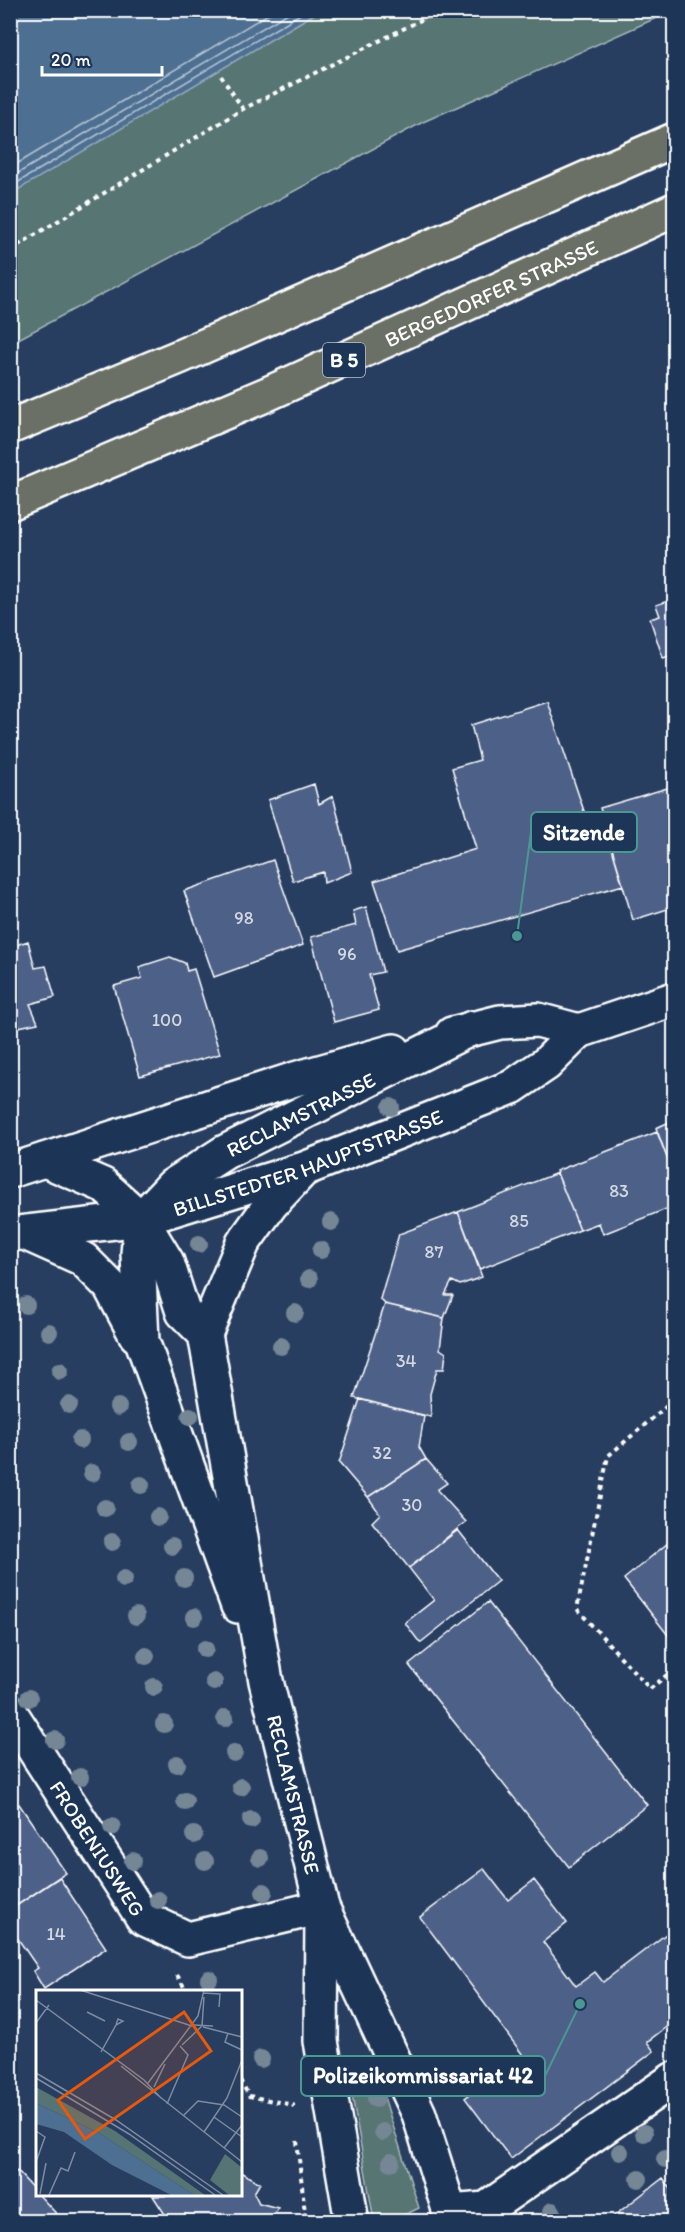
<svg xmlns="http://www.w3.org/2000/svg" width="685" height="2232" font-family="Itim,sans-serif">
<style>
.green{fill:#567473;stroke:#aabab9;stroke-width:1.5}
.water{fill:#4d6f92;stroke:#94a9be;stroke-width:1.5}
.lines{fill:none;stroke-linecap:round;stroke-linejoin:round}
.shore{stroke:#b8c5d3;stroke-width:1.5}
.building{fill:#4e6188;stroke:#fff;stroke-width:1.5}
.minor-casing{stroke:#fff;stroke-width:38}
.highway-casing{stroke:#fff;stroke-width:38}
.path{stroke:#fff;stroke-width:4;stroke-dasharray:4.5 4.5;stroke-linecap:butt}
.minor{stroke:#1d3557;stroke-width:33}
.highway{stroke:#6b7065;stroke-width:33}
.tree{fill:#748695}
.labels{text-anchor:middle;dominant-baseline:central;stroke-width:4.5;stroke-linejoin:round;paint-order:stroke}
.number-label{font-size:18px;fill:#d3d8e1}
.shield{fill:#1d3557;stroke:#bbc2cd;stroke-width:1.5}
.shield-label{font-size:20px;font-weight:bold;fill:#fff}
.street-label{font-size:21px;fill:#fff;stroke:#1d3557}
.inset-road{fill:none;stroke:#7d8ba0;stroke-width:1.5}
.view{fill:#e8590c;fill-opacity:0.15;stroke:#e8590c;stroke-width:3}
.inset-edge{fill:none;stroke:#fff;stroke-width:3}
.leader{fill:none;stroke:#4b9892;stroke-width:2}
.callout-dot{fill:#4b9892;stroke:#1d3557;stroke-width:2}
.callout{fill:#1d3557;stroke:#4b9892;stroke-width:2}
.callout-label{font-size:22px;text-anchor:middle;font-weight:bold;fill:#fff}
</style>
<rect width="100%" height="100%" fill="#273e61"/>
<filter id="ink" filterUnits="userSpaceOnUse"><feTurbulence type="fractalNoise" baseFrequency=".0167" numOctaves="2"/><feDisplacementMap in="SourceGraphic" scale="12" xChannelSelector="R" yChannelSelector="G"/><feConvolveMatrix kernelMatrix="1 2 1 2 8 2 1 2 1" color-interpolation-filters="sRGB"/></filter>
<g filter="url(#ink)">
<path class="green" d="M319,11H672L423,122L11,343L10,194Z
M373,2062L419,2208L392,2221H374L349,2078Z"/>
<path class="water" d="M11,10H319V11L11,194Z"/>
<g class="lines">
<path class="shore" d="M10,168L275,10
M10,178L293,10
M10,187L307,10"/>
</g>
<path class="building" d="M674,599V660L673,655L663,658L650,619L660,616L656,605Z
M547,701L587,820L602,815L623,885L397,950L374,881L476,849L452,768L480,760L471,725Z
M314,784L319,804L333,796L352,872L324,883L323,872L293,881L268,800Z
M674,786V907L633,920L600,808Z
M273,860L303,945L214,977L184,891Z
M366,907L383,972L369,975L379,1010L334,1022L311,937L356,925L353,911Z
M28,941L35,968L46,966L55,997L30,1004L38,1023L14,1028L10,1042V947Z
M170,957L185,963L187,971L194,969L220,1054L140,1076L114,986L142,978L139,967Z
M674,1120V1176L656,1128Z
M657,1132L674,1176V1206L603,1234L599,1223L580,1230L556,1171Z
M557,1173L580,1230L480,1269L458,1212Z
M458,1212L482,1277L460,1285L452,1281L445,1295H453L444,1318L385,1304L380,1299L399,1234Z
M385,1304L444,1318L440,1349L446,1353L444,1369H437L430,1394L431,1417L354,1398Z
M360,1399L424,1416L419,1447L426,1459L368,1497L339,1463Z
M426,1459L447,1483L437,1490L466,1522L409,1568L372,1522L380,1514L368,1497Z
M458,1530L498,1581L420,1643L405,1623L434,1600L409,1568Z
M674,1538V1637L671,1639L624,1579Z
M488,1602L647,1805L569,1867L409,1665Z
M19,1804L66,1873L10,1910V1810Z
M484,1869L508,1900L534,1880L567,1923L543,1942L576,1986L595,1972L603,1982L674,1928V2021L647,2042L654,2051L511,2159L465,2098L523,2055L420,1917Z
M59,1877L106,1948L44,1989L33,1971L38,1968L14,1933L10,1935V1910Z
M17,2171L38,2194L64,2222H10V2178Z
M240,2172L260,2183L254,2193L259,2203L278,2208L271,2219L275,2222H170L153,2196L240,2194Z
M663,2178L674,2193V2222H606Z"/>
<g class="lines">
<defs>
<g id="minor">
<path d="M452,1034L500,1022L538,1020L579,1031"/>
<path id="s1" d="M45,1160L103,1185L141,1219L167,1262L183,1312L205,1334L266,1681L322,1907L419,2114L453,2222"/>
<path d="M10,1171L295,1079L394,1051"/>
<path id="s2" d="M10,1234L141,1219L304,1169L512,1087L546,1064L579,1031L674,999"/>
<path d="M27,1234L83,1259L110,1286L136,1335"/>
<path d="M205,1334L243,1243L271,1204L301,1172"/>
<path id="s3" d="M238,1606L142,1341L138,1254L141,1219L172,1186L225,1152L472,1028"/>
<path id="s4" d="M10,1712L143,1918L188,1939L322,1907"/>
<path d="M322,1918L321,2041L352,2222"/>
<path d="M449,2212L486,2209L674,2079"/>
</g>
<g id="highway">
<path d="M10,427L179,357L674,140"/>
<path id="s5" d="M10,503L265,395L674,210"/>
</g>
</defs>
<use href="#minor" class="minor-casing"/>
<use href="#highway" class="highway-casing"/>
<path class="path" d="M221,76L243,109
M10,250L243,109L441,10
M674,1400L608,1456L577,1609L650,1689L674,1669
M177,1975L187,1992
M240,2080L249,2096L293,2105L294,2107
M297,2141L306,2222"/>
<use href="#minor" class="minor"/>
<use href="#highway" class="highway"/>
</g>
<g class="tree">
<circle cx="391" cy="1107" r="9"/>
<circle cx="331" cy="1222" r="9"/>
<circle cx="199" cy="1244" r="9"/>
<circle cx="321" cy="1250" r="9"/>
<circle cx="309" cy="1279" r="9"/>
<circle cx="26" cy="1305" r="9"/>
<circle cx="295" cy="1313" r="9"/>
<circle cx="49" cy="1332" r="9"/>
<circle cx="281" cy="1346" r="9"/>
<circle cx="60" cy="1371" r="9"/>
<circle cx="69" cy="1405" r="9"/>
<circle cx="118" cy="1407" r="9"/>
<circle cx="190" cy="1416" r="9"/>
<circle cx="80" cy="1440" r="9"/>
<circle cx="129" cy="1442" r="9"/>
<circle cx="92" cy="1473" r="9"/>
<circle cx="141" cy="1485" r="9"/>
<circle cx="105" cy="1508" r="9"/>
<circle cx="158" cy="1517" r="9"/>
<circle cx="112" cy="1542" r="9"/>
<circle cx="172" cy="1546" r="9"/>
<circle cx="184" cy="1578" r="9"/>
<circle cx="124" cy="1579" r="9"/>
<circle cx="136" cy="1616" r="9"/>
<circle cx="194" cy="1617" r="9"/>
<circle cx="205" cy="1649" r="9"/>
<circle cx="146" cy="1656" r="9"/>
<circle cx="214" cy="1682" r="9"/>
<circle cx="154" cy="1687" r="9"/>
<circle cx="29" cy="1698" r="9"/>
<circle cx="225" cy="1718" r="9"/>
<circle cx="164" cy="1724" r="9"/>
<circle cx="55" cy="1740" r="9"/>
<circle cx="234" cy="1753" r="9"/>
<circle cx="177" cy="1764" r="9"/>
<circle cx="80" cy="1777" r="9"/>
<circle cx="241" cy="1787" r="9"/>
<circle cx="185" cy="1801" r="9"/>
<circle cx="251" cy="1820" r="9"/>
<circle cx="112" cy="1827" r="9"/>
<circle cx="194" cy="1835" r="9"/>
<circle cx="260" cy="1858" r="9"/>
<circle cx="133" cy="1861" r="9"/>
<circle cx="205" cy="1861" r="9"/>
<circle cx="264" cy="1892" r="9"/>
<circle cx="158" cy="1900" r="9"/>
<circle cx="209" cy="1979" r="9"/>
<circle cx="261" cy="2059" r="9"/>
<circle cx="376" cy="2099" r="9"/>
<circle cx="383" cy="2132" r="9"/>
<circle cx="644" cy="2133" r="9"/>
<circle cx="620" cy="2152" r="9"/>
<circle cx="665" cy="2159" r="9"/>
<circle cx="391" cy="2162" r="9"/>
<circle cx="639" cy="2179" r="9"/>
<circle cx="552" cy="2211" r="9"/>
</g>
</g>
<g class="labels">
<g class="number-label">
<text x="244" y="918">98</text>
<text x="347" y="954">96</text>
<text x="167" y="1020">100</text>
<text x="619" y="1191">83</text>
<text x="519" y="1221">85</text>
<text x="434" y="1252">87</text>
<text x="406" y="1361">34</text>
<text x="382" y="1453">32</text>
<text x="412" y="1505">30</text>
<text x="56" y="1934">14</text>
</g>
<rect class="shield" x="323" y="343" width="42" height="34" rx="4.5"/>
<g class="shield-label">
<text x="344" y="360">B 5</text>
</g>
<g class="street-label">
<text stroke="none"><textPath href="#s5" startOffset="525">BERGEDORFER STRASSE</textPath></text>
<text stroke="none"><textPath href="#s3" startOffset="597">RECLAMSTRASSE</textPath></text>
<text stroke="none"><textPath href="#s2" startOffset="308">BILLSTEDTER HAUPTSTRASSE</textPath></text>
<text stroke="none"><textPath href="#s1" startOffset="717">RECLAMSTRASSE</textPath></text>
<text stroke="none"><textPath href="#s4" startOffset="162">FROBENIUSWEG</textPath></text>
</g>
</g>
<g transform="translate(36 1990)">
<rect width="206" height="206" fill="#273e61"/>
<path d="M0,97L79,141L169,205H158L63,143L0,113ZM189,164L205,177V205H193L174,190Z" fill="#567473"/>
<path d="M0,113L63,143L158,205H135L76,175L28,142L0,134Z" fill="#4d6f92"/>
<path class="inset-road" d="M44,0L156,36M167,3L184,4L183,17M0,10L108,90L125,108M51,22L69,31M0,33L13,15M158,35L177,36M167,37L206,47M192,43L189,52L206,60M146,55L166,36L168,7M65,62L80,35L87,31L82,29L80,35M85,76L206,172M0,83L80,130L187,205M0,88L93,144L179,205M112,93L162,26L168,0M118,97L129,74M131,114L152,65L144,56M147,126L162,111L188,115L206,127M178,127L206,147M0,141L9,147L0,172M168,142L191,108L206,70M188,158L206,135M4,204L10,173M13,205L25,178L32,181L39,162"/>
<path class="view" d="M148,22L175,61L49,149L22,110Z"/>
<rect width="206" height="206" class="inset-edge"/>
</g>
<path class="leader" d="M517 936L531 832M580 2004L545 2076"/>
<g class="callout-dot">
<circle cx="517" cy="936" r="6"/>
<circle cx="580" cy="2004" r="6"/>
</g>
<g class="callout">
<rect x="531" y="812" width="106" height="40" rx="6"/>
<rect x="301" y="2056" width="244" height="40" rx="6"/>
</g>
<g class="callout-label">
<text x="584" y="840">Sitzende</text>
<text x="423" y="2083">Polizeikommissariat 42</text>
</g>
<rect width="685" height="2232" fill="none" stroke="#1d3557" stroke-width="36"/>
<rect x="18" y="18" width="649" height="2196" fill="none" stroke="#fff" stroke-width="2" filter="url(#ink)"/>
<path d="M42 66v9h120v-9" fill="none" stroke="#ffffff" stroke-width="3"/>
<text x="51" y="66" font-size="18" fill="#ffffff" stroke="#1d3557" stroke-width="4.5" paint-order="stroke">20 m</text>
</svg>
